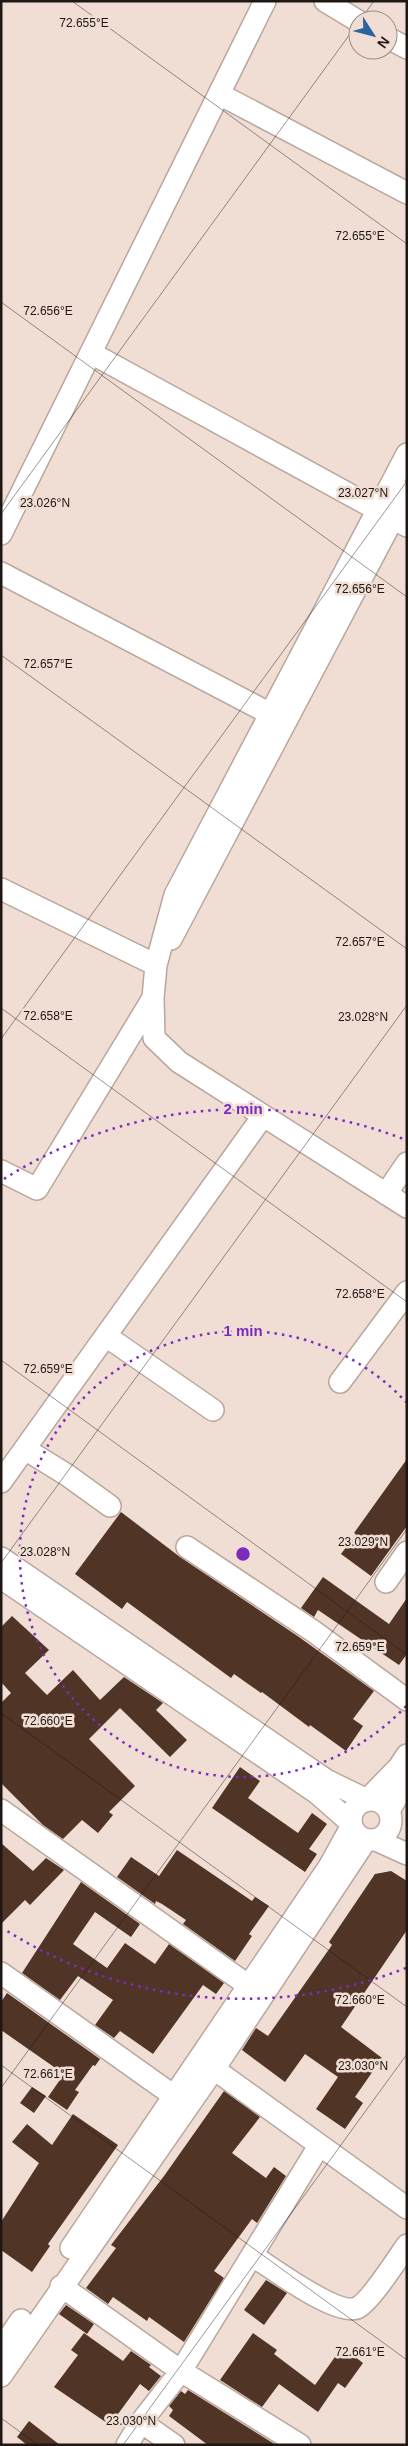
<svg xmlns="http://www.w3.org/2000/svg" width="408" height="2446" font-family="Arial,sans-serif">
<style>
.building{fill:#503425}
.lines{fill:none;stroke-linecap:round;stroke-linejoin:round}
.minor-casing{stroke:#b9a79d;stroke-width:24}
.minor{stroke:#fff;stroke-width:21}
.ticks{fill:none;stroke:#1e1714;stroke-width:1;stroke-opacity:0.45}
.ring{fill:none;stroke:#7b2cbf;stroke-width:2.5;stroke-dasharray:2.5 5}
.ticks-label{font-size:12px;text-anchor:middle;fill:#1e1714;stroke:#f0ddd3;stroke-width:5;stroke-linejoin:round;paint-order:stroke}
.centre{fill:#7b2cbf;stroke:#f0ddd3;stroke-width:2.5}
.ring-label{font-size:15px;text-anchor:middle;font-weight:bold;fill:#7b2cbf;stroke:#f0ddd3;stroke-width:5;stroke-linejoin:round;paint-order:stroke}
</style>
<rect width="100%" height="100%" fill="#f0ddd3"/>
<path class="building" d="M407,1459V1526L371,1576L341,1554L356,1534L354,1533Z
M121,1512L180,1557L299,1637L374,1691L353,1719L363,1726L346,1751L310,1725L309,1727L262,1692L261,1693L234,1674L231,1678L127,1602L122,1609L75,1574Z
M323,1577L389,1624L407,1598V1654L399,1665L318,1610L314,1617L301,1608Z
M12,1616L49,1650L25,1673L47,1695L73,1670L100,1700L124,1677L163,1703L156,1710L187,1740L170,1757L120,1708L89,1739L135,1786L109,1812L113,1815L98,1833L82,1820L63,1839L43,1825L1,1783V1703L11,1693L1,1682V1627Z
M240,1767L260,1781L248,1798L298,1833L312,1813L327,1824L309,1849L317,1854L305,1872L212,1808Z
M1,1843L33,1871L46,1858L64,1870L30,1905L25,1900L1,1924Z
M177,1850L252,1901L255,1897L269,1906L249,1934L252,1936L235,1961L183,1924L186,1920L162,1904L156,1901L155,1904L117,1877L131,1857L159,1876Z
M391,1871L407,1881V1930L341,2027L382,2058L355,2097L363,2103L345,2129L316,2109L338,2077L305,2054L285,2082L242,2050L256,2028L268,2036L332,1945L329,1942L375,1874Z
M81,1882L140,1924L131,1937L95,1912L73,1944L107,1968L125,1943L155,1964L169,1944L224,1983L216,1994L203,1985L153,2054L120,2031L114,2038L95,2025L113,2000L78,1976L60,2000L22,1973Z
M7,1993L100,2059L95,2066L93,2065L75,2090L79,2092L67,2110L48,2097L64,2074L1,2030V2002Z
M32,2087L46,2096L34,2113L20,2103Z
M224,2091L260,2117L232,2153L266,2178L274,2167L286,2176L257,2223L252,2219L214,2271L224,2278L184,2342L149,2317L147,2321L113,2297L108,2304L86,2288L116,2248L111,2245L164,2176Z
M73,2114L118,2145L48,2244L50,2246L32,2272L1,2250V2222L39,2163L12,2142L27,2124L52,2145Z
M266,2280L287,2293L264,2325L244,2310Z
M66,2305L94,2324L87,2334L59,2314Z
M84,2333L123,2361L131,2351L151,2365L149,2367L161,2376L149,2391L140,2384L110,2425L54,2387L78,2355L71,2350Z
M253,2333L277,2350L274,2354L315,2385L342,2347L363,2363L345,2388L338,2383L318,2412L279,2384L262,2407L220,2380Z
M188,2390L276,2445H208L169,2416L173,2410L169,2406L181,2391L185,2394Z
M29,2421L60,2445H27L17,2437Z"/>
<g class="lines">
<defs>
<path id="minor" d="M325,1L358,21
M388,38L407,48
M219,94L407,193
M91,353L407,526
M407,454L175,895L156,965L153,998L154,1038L179,1062L407,1207
M1,534L265,1
M1,573L282,720
M1,889L156,965
M171,939L407,492
M1,1171L37,1189L153,998
M386,1194L407,1163
M106,1336L213,1410
M340,1382L407,1292
M25,1449L67,1475L110,1506
M1,1482L263,1116
M187,1547L313,1631L407,1700
M1,1558L326,1780L367,1800L399,1767L407,1755
M1,1578L317,1793L350,1822
M386,1582L407,1552
M351 1820a20 20 0 1 1 40 0a20 20 0 1 1-40 0Z
M1,1810L249,1986
M389,1811L407,1779
M376,1840L407,1854
M1,1973L174,2096
M214,2069L407,2208
M71,2248L329,1867L351,1827
M253,2256C272,2268 336,2316 357,2308C370,2302 398,2258 407,2245
M61,2286L181,2371L300,2445
M1,2349L21,2320
M1,2376L214,2069L366,1840
M141,2422L174,2445
M127,2445L141,2422L181,2371L319,2146"/>
</defs>
<use href="#minor" class="minor-casing"/>
<use href="#minor" class="minor"/>
</g>
<path class="ticks" d="M72,1L407,244M360,20L374,1M1,302L407,597M1,514L358,23M1,655L407,949M1,1008L407,1302M1,1039L407,481M1,1360L407,1655M1,1563L407,1005M1,1713L407,2007M1,2065L407,2360M1,2088L407,1529M1,2418L38,2445M123,2445L407,2054"/>
<g class="ring">
<path d="M406 1706A223 223 0 1 1 406 1402"/>
<path d="M406 1968A445 445 0 0 1 4 1929M4 1179A445 445 0 0 1 406 1140"/>
</g>
<g class="ticks-label">
<text x="84" y="27">72.655°E</text>
<text x="360" y="240">72.655°E</text>
<text x="48" y="315">72.656°E</text>
<text x="363" y="497">23.027°N</text>
<text x="45" y="507">23.026°N</text>
<text x="360" y="593">72.656°E</text>
<text x="48" y="668">72.657°E</text>
<text x="360" y="946">72.657°E</text>
<text x="48" y="1020">72.658°E</text>
<text x="363" y="1021">23.028°N</text>
<text x="360" y="1298">72.658°E</text>
<text x="48" y="1373">72.659°E</text>
<text x="363" y="1546">23.029°N</text>
<text x="45" y="1556">23.028°N</text>
<text x="360" y="1651">72.659°E</text>
<text x="48" y="1725">72.660°E</text>
<text x="360" y="2004">72.660°E</text>
<text x="363" y="2070">23.030°N</text>
<text x="48" y="2078">72.661°E</text>
<text x="360" y="2356">72.661°E</text>
<text x="131" y="2425">23.030°N</text>
</g>
<circle cx="243" cy="1554" r="8" class="centre"/>
<g class="ring-label">
<text x="243" y="1114">2 min</text>
<text x="243" y="1336">1 min</text>
</g>
<rect width="408" height="2446" fill="none" stroke="#1e1714" stroke-width="5"/>
<g transform="translate(373 35) rotate(126)"><circle r="24" fill="#f0ddd3" stroke="#9c8e87"/>
<path d="M0-4L9 19L0 12L-9 19Z" fill="#28659c"/>
<text y="-8" font-size="14" font-weight="bold" text-anchor="middle" fill="#1e1714">N</text>
</g>
</svg>
